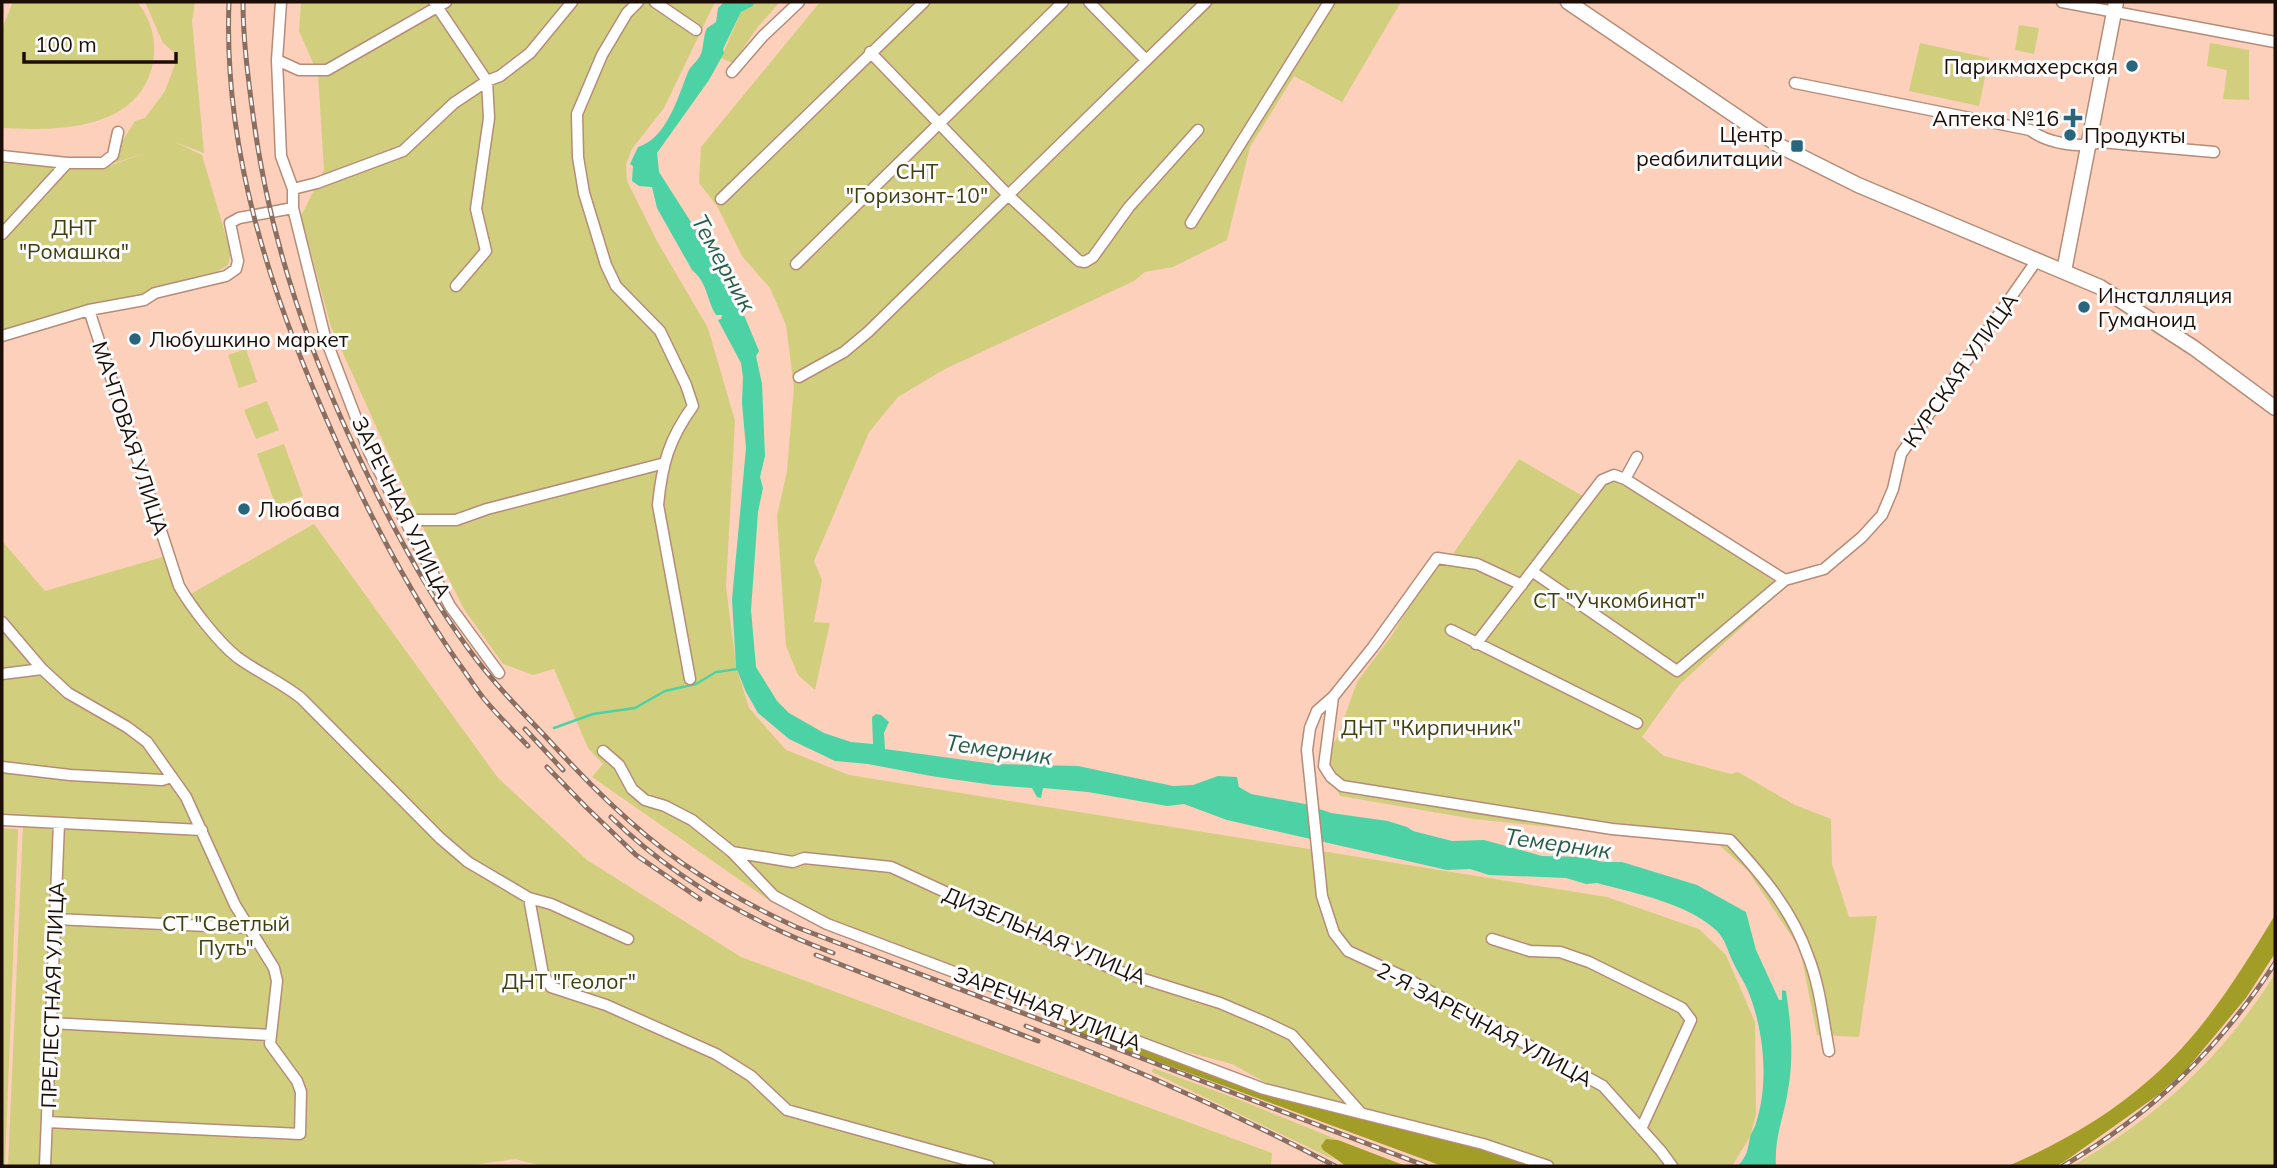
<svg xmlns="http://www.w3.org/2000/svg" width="2277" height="1168" font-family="Mulish,sans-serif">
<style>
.green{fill:#d1cf7e}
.forest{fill:#a19d27}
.water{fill:#4dd2a6}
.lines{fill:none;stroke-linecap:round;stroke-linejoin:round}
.stream{stroke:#4dd2a6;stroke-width:2.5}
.street-casing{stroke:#b58c78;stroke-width:13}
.secondary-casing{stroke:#b58c78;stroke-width:17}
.street{stroke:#fff;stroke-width:10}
.secondary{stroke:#fff;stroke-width:14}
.rail-casing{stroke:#8b6e60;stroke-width:5}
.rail{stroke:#fcfcfc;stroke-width:2.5;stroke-dasharray:8;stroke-linecap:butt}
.poi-dot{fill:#29657d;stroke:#fcfcfc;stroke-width:2.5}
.labels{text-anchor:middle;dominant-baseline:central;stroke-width:6;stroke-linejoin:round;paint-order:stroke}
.poi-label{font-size:21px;fill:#1c0e07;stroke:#fcfcfc;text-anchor:start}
.park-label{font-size:21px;fill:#403f10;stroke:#fcfcfc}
.street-label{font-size:21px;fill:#1c0e07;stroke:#fcfcfc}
.water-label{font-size:23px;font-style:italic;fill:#275c49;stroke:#fcfcfc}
</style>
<rect width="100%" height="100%" fill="#fcd0bb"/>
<path class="green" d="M13,2H137C151,18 157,41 153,62C140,131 57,131 2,128V29Z
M145,2H195L192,21L204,153L175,142L202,155L231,253L228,265L218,271L2,337V160L104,168L144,153L106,166L135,121L145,118L165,91L178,56L163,43Z
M301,2H715L664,108L632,149L626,164L627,181L657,241L708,328L735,421L726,586L736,666L749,708L786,750L849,775L1607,897L1699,929L1726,955L1755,1022L1756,1114L1750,1137L1732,1166H1495L1321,1113L1232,1064L1127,1036L906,947L770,901L592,777L603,764L588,748L554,669L533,675L503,664L464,609L416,514L331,327L301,216L324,170L318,74L299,31Z
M754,2H780L757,28L733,63L721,58L741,12L753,6Z
M820,2H1401L1342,102L1294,76L1250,147L1227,240L1173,267L1145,272L1134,281L945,369L898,397L869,432L814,561L822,580L814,622L830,623L815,690L798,675L786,646L777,516L787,471L794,387L786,325L770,288L742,256L717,206L699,183L701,147Z
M2019,25L2039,28L2034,54L2015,50Z
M1920,43L1989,58L1979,106L1909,91Z
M2210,43L2249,50V100L2223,99L2227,70L2207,66Z
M246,349L257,382L239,388L228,355Z
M267,401L279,430L256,439L244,410Z
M284,444L303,496L276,506L257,454Z
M1519,459L1586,498L1610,469L1784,588L1679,685L1642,737L1664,756L1731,774L1738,772L1795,805L1831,819L1832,864L1849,917L1877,916L1859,1037L1817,1035L1800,949L1748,871L1719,845L1474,819L1340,796L1322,762L1337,738L1357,682L1392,635L1439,558L1448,561Z
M314,524L498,778L587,860L741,957L1272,1153L1271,1166H543L515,1159L465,1166H8L23,827L2,826V541L45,591L166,556L180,600Z
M2,828L18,829L5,1166H2Z
M2275,974V1166H2072C2158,1117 2222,1057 2275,974Z
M1153,1068L1240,1100L1338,1140L1330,1139L1323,1150L1335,1160L1152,1072Z"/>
<path class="forest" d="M2275,915L2274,955L2246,998L2186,1070L2158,1095L2064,1162L2056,1166H2008C2059,1144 2107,1117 2149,1080C2202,1035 2240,973 2275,915Z
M1064,1018L1263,1090L1399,1123L1540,1166H1442L1069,1029L1064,1025Z
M1326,1139L1338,1140L1406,1166H1346L1323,1150L1321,1146Z"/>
<path class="water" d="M724,2H754L753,6L741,12L723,49L724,53L709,80L657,153L659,172L721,269L736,296L759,351L756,356L762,384L765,456L760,477L763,488L758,512L751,610L756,667L777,701L789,713L824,733L851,742L873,744L872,717L876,714L881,715L889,722L884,733L885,749L994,764L1078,766L1173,786L1193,785L1218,776L1237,777L1239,787L1251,794L1305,804L1331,813L1388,821L1407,827L1413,831L1452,841L1484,840L1542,856L1584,857L1603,862H1622L1697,885L1746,912L1756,950L1779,1000H1782V990L1786,991C1791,1023 1794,1058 1788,1090C1784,1118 1774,1137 1776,1166H1738C1748,1154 1747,1152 1750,1138C1751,1132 1755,1128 1756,1123C1769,1084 1764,1033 1750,996C1746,984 1738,973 1733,962C1727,950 1726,940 1716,930C1687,903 1634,893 1597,883L1586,884L1566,878L1489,875L1470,869L1447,870L1227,820L1184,804L1167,806L1088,792L1043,788L1041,798L1037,797L1032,788L993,785L931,776L868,764L835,761L789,739L758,713L746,692L736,667L732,600L746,448L742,403L743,377L741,363L718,320L721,319L722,315H716C706,299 708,283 692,270L657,208L652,187L639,186L632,181L633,166L630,164L638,147C667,138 678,97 688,72C691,65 698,61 701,54C704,46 703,36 707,28L716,22L718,8Z"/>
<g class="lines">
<path class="stream" d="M554,728L593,714L635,708L665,691L696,684L716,672L738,669"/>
<defs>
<path id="street" d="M281,2L277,60L281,156L293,189V208L325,337L369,452L450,606L499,673
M434,2L487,81L489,118L476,209L486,251L456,286
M638,2L627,13L602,55L577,114L578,157L584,193L606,265L616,286L660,331L686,385L693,406C669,439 662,464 658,505L690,679
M655,2L696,30
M1089,2L1146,60
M2062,2L2275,42
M870,52L1008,195L1079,261L1085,262L1093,257L1129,207L1198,130
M277,60L299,70H327L446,2
M732,72L763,36L799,2
M1795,83L2030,130C2047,143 2080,149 2100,142L2214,152
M2,156L67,163H103L113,155L118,132
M293,189L317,183L403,151L454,103L487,81L500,76L530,53L572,2
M721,199L924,2
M1191,223L1329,2
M2,234L67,163
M796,264L1063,2
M89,310L179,586C191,607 218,642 237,657C257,672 281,682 301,698L440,838L468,862L529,898L551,904L628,939
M2,336L89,310L144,300L155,293L226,276L236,269L238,261L230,223L239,218L293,208
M799,377L844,352L868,332L1206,2
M1625,479L1637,457
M404,520H456L487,509L665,463
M1533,572L1677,671L1785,580L1824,569L1862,537L1882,515L1893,489L1901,454L2037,260
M1522,585L1477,564L1437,558L1373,647L1333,697L1317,711L1310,728L1307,750L1322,896L1334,933L1348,951L1402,976L1603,1086L1661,1151L1672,1166
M2,622L42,669L68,693L127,727L147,742L186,797L235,905L274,968L277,981L270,1044L297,1081L301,1092L300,1134L47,1122
M1451,630L1637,723
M1476,644L1602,480L1614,475L1625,479L1785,580
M2,674L42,669
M1333,697L1324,766L1331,777L1342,786L1612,829L1730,840C1762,875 1792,910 1808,956C1820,986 1823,1019 1829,1051
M603,751L619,765L632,789L645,800L665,806L692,820L732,852L774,896L827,924L1264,1089L1483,1144L1548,1166
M2,767L70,775L162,780L172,777
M2,820L202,830
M732,852L793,862L804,858L891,867L1115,970L1220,1003L1267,1023L1292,1035L1361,1113
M529,898L543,974L551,987L606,1005L716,1054L751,1076L787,1110L989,1166
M55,919L250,928
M1492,939L1530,951L1560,952L1589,962L1682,1008L1691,1020L1641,1129
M51,1023L270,1035
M45,1166L59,823"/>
<path id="secondary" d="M1568,2L1780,146L1858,185L2100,287L2194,348L2275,408
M2064,271L2116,2"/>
</defs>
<use href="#street" class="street-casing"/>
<use href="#secondary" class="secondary-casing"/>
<use href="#street" class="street"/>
<use href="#secondary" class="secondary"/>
<defs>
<path id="rail" d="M229,2C223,153 272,298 333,434C368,513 408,590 457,661C467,674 475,688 485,700C498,716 514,731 528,746
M243,2C243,39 248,77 253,115C270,245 312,362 370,480C399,539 431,598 470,651C492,681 519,709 545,736C587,782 631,827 682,863C718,888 757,909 796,927L1426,1166
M525,729L563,770
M547,767L587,808L636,855L700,899
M611,817C673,878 751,922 833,953
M816,955L1038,1041
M1026,1026C1132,1067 1234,1113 1335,1166
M2063,1166C2153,1113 2218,1050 2275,963"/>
</defs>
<use href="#rail" class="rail-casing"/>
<use href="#rail" class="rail"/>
</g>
<g class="poi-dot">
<circle cx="2132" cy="66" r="7"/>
<path d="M2069.5 107.5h7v7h7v7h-7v7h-7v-7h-7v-7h7z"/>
<circle cx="2070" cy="135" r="7"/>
<rect x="1790" y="139" width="14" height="14" rx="3.5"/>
<circle cx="2084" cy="307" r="7"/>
<circle cx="135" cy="339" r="7"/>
<circle cx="244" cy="509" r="7"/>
</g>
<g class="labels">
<g class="poi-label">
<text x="2118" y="66" text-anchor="end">Парикмахерская</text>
<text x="2059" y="118" text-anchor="end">Аптека №16</text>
<text x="1783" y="134" text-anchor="end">Центр<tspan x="1783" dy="24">реабилитации</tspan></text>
<text x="2084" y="135">Продукты</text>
<text x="2098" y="295">Инсталляция<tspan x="2098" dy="24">Гуманоид</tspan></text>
<text x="149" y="339">Любушкино маркет</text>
<text x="258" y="509">Любава</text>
</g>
<g class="park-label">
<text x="917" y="171">СНТ<tspan x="917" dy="24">"Горизонт-10"</tspan></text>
<text x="74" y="227">ДНТ<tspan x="74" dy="24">"Ромашка"</tspan></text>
<text x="1619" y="600">СТ "Учкомбинат"</text>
<text x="1431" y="727">ДНТ "Кирпичник"</text>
<text x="226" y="923">СТ "Светлый<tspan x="226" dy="24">Путь"</tspan></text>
<text x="569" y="981">ДНТ "Геолог"</text>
</g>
<g class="street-label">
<text transform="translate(1960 370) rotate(-55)">КУРСКАЯ УЛИЦА</text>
<text transform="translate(131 438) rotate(72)">МАЧТОВАЯ УЛИЦА</text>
<text transform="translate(402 507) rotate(64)">ЗАРЕЧНАЯ УЛИЦА</text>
<text transform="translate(1045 935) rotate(23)">ДИЗЕЛЬНАЯ УЛИЦА</text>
<text transform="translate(52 995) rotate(-88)">ПРЕЛЕСТНАЯ УЛИЦА</text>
<text transform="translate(1048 1008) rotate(21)">ЗАРЕЧНАЯ УЛИЦА</text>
<text transform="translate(1485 1024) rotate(28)">2-Я ЗАРЕЧНАЯ УЛИЦА</text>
</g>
<g class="water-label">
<text transform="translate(724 263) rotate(61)">Темерник</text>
<text transform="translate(999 749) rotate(8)">Темерник</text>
<text transform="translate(1558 843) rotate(8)">Темерник</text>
</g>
</g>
<rect width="2277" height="1168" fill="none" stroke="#1c0e07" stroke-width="7"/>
<path d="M24 52v10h152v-10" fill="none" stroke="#1c0e07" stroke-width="3.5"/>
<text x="35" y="52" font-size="21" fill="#1c0e07" stroke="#fcfcfc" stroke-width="5" paint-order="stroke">100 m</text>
</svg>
